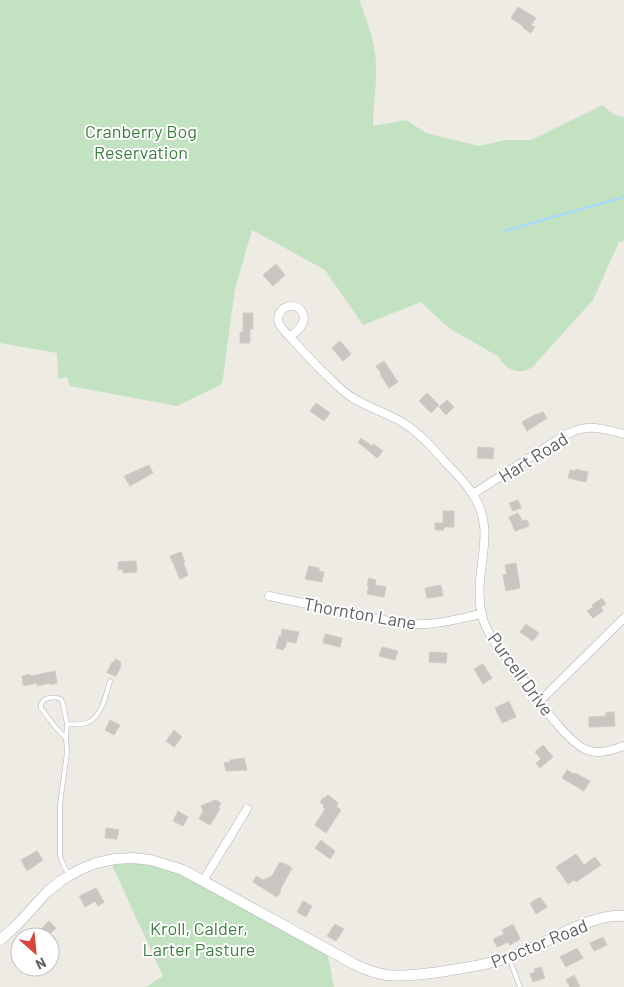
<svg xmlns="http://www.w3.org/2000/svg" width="624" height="987" font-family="Barlow,sans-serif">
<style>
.green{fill:#c3e2c2}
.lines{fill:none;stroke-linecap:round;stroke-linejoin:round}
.stream{stroke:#aad8f7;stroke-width:2.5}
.building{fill:#c9c5c0;stroke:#d1ccc3}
.service-casing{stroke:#b1b4b8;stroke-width:5}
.minor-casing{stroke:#b1b4b8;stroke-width:9}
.secondary-casing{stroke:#b0b3b8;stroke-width:11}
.service{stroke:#fff;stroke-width:4}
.minor{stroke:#fff;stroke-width:8}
.secondary{stroke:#fff;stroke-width:10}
.labels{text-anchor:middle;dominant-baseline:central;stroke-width:4;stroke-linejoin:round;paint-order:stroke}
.park-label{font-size:18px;fill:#3d813e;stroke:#fff}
.street-label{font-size:18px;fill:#5c5f63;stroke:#fff}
</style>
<rect width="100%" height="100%" fill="#edebe4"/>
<path class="green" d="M0,0H359C367,21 375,41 376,64C377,85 373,106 373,126L406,120L426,133L479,146L505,140H531L603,105C609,112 614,116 624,117V241L619,242L593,300L537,362C526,377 507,373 499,357L454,331L442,322L421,302L363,325L325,270L252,230L235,289L222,384L177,406L70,386L67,377L58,379L57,353L0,343Z
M111,863H132L154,866L184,874L328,956L334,987H146L163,976Z"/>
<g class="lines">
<path class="stream" d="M504,231L624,197"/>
</g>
<path class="building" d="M518,7L536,18L531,25L535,27L531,33L523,28L524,27L511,18Z
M276,264L285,275L273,286L263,275Z
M243,313H253V329H250V343H240V332H243Z
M340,341L351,354L343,361L332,348Z
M384,361L398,382L389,388L380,374L381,373L376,366Z
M427,393L439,405L431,413L419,401Z
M447,400L454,407L446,415L439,407Z
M316,403L330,413L324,421L310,411Z
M543,412L547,418L527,431L522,422L536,414V415Z
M361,438L372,446L373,444L383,451L377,458L358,442Z
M478,447L494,448L493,459L477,458Z
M149,465L153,473L130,486L124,476Z
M576,469L588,472L586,482L568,478L570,470L575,471Z
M518,500L521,508L513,511L509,503Z
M443,511H454V527H444V530H435V523H443Z
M518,513L522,521L527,520L529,526L515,531L509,517Z
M181,552L185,562H183L188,575L180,579L170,556Z
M136,561L137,572L123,573V569L118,570V562Z
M516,563L520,588L506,591L503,575L507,574L505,565Z
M309,566L319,568V571L324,572L322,582L305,579Z
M369,578L376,580L375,585L386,587L384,597L367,594L369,585H367Z
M441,585L443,596L427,598L425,588Z
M602,598L606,604L601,607L603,611L593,618L587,611L593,607L592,605Z
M526,624L539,633L533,641L520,632Z
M282,629L299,632L296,643L287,641L285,648H284L283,650L276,648L279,636L281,637Z
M325,634L342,638L340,647L323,643Z
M382,647L398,651L395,660L379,656Z
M430,652L447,653L446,663L429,662Z
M115,659L121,662L120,665L121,666L116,676L107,673L112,662L114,663Z
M483,664L492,678L483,684L474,669Z
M55,671L57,683L50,685V683L37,686V683L24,686L23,684L22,676L30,674L31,676Z
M509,701L516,717L502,723L495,708Z
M606,712H614L615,726L589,727V717L606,716Z
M110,720L120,725L114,735L105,730Z
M174,730L182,737L174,747L166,741Z
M543,745L553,757L540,768L536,763L541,759L535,752Z
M244,758L247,770L226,771L224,763L230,762V760Z
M567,770L574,774L575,773L590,781L584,791L562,778Z
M328,795L338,803L336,806L341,810L326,833L315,825L325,809L323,807L324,806L320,802L324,797L325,798Z
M215,800L221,803L218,808L220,809L210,825L199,819L203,811L201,806L203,805Z
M178,811L188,817L183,826L173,821Z
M106,828L119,830L117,839L105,838Z
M321,840L335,851L330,859L315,848Z
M37,851L43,860L27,871L21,860Z
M576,854L584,865L595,857L601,865L576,882L574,880L568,884L556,867Z
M280,862L283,864L284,863L292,868L280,890L281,891L277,897L253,882L256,876L263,880L272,876Z
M96,888L104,902L98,906L95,901L85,907L79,896Z
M540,897L547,907L536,914L530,903Z
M303,901L312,906L306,917L297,912Z
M49,921L56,928L47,937H33Z
M335,924L344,929L336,941L327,936Z
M513,924L520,939L510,945L508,942L497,947L493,939L504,934L502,930Z
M603,937L607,945L594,951L590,943Z
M577,948L583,958L566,967L560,957Z
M541,967L545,978L533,982L530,974L535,972L534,969Z
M574,975L580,987H570L566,980Z"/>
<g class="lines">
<defs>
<path id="service" d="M67,724C74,724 81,725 87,723C102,717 106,694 110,681
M66,738L56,728L41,708C40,697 53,696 61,699L63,704L67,724L66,738L67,753L60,804V856L63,864L69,876
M509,958L520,987"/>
<path id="minor" d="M290,337C297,331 308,323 302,312C294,299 274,309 279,323C281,329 287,333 291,338C301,349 311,360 322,371C332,380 341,391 353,398C368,407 385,413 400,421C418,431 432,447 445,462C454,471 463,480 470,490C501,532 471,570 482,615C483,622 487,629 490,635C498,649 510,662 520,675C535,695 565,741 587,750C600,755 612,750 624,746
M473,494L560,438C585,423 597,427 624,434
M269,596L393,622C427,628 449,621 481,614
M540,701L624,618
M203,881L247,809"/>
<path id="secondary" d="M0,940L17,925L47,892L62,880L79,870L96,863L115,859L133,858L151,860L183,870L354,964C364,969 375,973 386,975C404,977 422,974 439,972C470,967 499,963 528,950C554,938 595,913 624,916"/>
</defs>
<use href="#service" class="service-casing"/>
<use href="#minor" class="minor-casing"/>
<use href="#secondary" class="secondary-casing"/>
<use href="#service" class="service"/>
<use href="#minor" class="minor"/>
<use href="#secondary" class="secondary"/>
</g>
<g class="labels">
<g class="park-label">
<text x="141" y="131">Cranberry Bog<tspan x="141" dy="21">Reservation</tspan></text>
<text x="199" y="928">Kroll, Calder,<tspan x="199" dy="21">Larter Pasture</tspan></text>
</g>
<g class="street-label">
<text transform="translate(533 457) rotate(-32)">Hart Road</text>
<text transform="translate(360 613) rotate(10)">Thornton Lane</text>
<text transform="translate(521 674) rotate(54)">Purcell Drive</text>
<text transform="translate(539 943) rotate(-22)">Proctor Road</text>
</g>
</g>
<g transform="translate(35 952) rotate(153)"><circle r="24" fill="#ffffff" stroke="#bebfc1"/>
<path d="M0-4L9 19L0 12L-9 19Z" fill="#d9453d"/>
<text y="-8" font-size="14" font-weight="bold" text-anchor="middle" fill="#5c5f63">N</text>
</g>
</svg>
